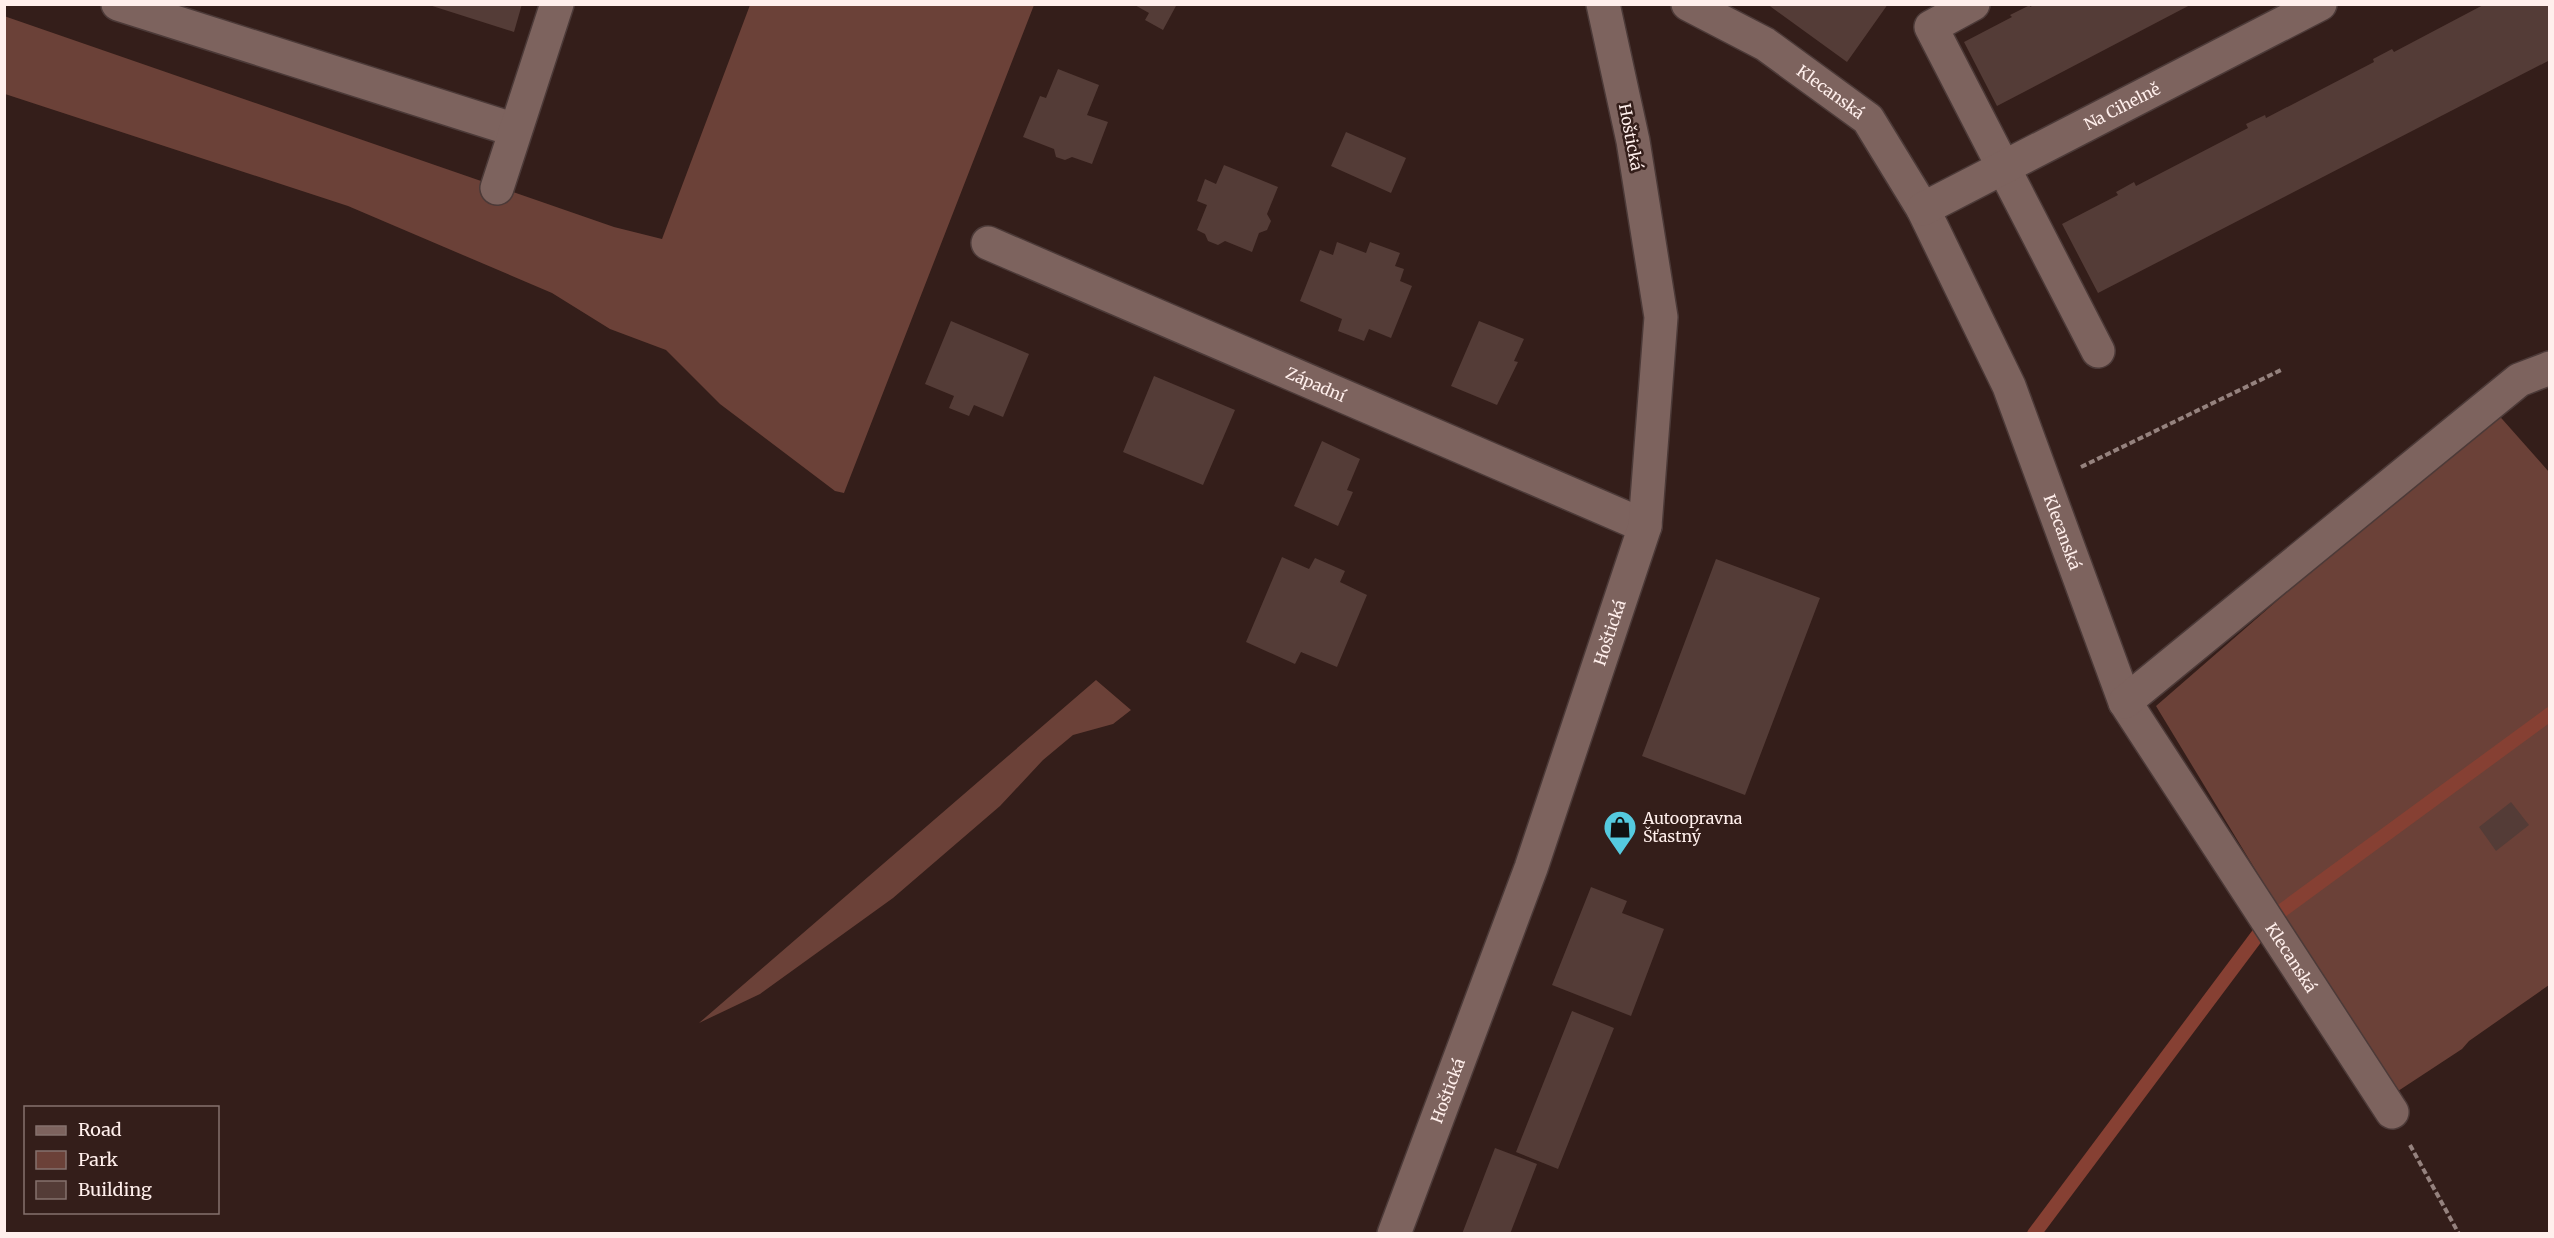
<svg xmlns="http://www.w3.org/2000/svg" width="2554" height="1238" font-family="Merriweather,serif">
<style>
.green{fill:#6b4138}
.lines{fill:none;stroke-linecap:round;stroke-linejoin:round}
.stream{stroke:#864033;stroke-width:14}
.building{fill:#543c37}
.minor-casing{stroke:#4c3a38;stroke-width:36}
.path{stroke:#95827e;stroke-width:4;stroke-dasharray:6 3;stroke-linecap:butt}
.minor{stroke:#7d635e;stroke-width:33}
.labels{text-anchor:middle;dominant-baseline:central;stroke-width:5;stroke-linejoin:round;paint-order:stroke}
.street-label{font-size:16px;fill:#ffefec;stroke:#341e1a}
.poi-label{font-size:16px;fill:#ffefec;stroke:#341e1a;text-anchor:start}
</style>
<rect width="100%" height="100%" fill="#341e1a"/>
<path class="green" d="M750,5H1034L844,493L835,491L720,404L666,350L610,329L552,293L348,206L5,94L4,16L614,227L662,239Z
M2495,411L2549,472V985L2469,1041L2462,1049L2392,1095L2156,706Z
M1096,680L1131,710L1113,724L1073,735L1043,760L1000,806L893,898L760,994L699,1023Z"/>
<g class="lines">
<path class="stream" d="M2034,1234L2269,920L2550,714"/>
</g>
<path class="building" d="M426,4H522L514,32Z
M1133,4H1177L1163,30L1145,20L1149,13Z
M1767,4H1888L1847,62Z
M2036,4H2192L1997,106L1964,42L2012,17L2010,15L2030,5V7Z
M2485,4H2550V60L2098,293L2062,224L2118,195L2116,192L2134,182L2136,186L2248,128L2246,124L2265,115L2266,118L2374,62L2373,59L2392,49L2394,52Z
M1058,69L1099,85L1087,115L1108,122L1092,164L1072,157L1065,160L1056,157L1054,149L1023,137L1040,96L1046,98Z
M1346,132L1406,158L1391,193L1331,166Z
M1224,165L1278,187L1267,214L1271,221L1267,230L1259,233L1252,252L1225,241L1218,245L1208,241L1205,234L1197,230L1207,205L1197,201L1205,179L1216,184Z
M1337,242L1366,253L1370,242L1400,253L1395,266L1404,269L1400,281L1412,286L1391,338L1369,329L1364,341L1338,331L1342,319L1300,301L1320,250L1333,255Z
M951,321L1029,354L1003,417L974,405L969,416L949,408L954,396L925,384Z
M1479,321L1524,339L1514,361L1518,362L1497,405L1451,386Z
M1154,376L1235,410L1203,485L1123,452Z
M1322,441L1360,459L1347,490L1353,492L1338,526L1294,506Z
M1282,557L1309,569L1315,558L1345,571L1340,582L1367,595L1337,667L1301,652L1295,664L1246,642Z
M1716,559L1820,598L1745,795L1642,756Z
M2511,802L2529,825L2496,851L2479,827Z
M1591,887L1627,901L1622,913L1664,929L1631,1016L1552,985Z
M1572,1011L1614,1028L1558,1169L1516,1152Z
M1495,1148L1537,1164L1510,1234H1462Z"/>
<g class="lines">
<defs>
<g id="minor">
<path d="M118,4L515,130"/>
<path id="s1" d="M1688,4L1765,44L1868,119L1923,209L2009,386L2125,702L2392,1112"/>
<path d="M1973,4L1931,27L2098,351"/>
<path d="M497,188L557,4"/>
<path id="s2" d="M1923,209L2320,4"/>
<path id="s3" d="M988,243L1645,526"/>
<path d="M2125,702L2519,380L2550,368"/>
<path id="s4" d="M1394,1234L1531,868L1645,526L1661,317L1633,141L1603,4"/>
</g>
</defs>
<use href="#minor" class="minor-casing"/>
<path class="path" d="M2081,467L2281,370
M2410,1145L2459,1234"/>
<use href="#minor" class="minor"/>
</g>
<defs>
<symbol id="shop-pin" viewBox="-11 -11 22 30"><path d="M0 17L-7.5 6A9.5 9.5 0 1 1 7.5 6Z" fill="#55cadf" stroke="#341e1a"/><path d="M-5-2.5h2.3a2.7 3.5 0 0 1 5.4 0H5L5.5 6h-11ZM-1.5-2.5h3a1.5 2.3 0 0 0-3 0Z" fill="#111"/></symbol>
</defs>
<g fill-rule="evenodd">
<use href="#shop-pin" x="1601" y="808" width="38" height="52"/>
</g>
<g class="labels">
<g class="street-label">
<text stroke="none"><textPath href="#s1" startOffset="168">Klecanská</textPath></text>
<text stroke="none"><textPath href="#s2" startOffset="224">Na Cihelně</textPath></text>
<text transform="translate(1631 137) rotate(79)">Hoštická</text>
<text stroke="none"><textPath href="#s3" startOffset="357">Západní</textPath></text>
<text stroke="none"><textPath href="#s1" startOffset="672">Klecanská</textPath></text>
<text stroke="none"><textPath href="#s4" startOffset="639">Hoštická</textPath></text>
<text stroke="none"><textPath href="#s1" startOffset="1158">Klecanská</textPath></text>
<text stroke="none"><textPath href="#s4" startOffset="153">Hoštická</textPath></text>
</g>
<g class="poi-label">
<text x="1643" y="818">Autoopravna<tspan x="1643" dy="18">Šťastný</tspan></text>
</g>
</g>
<rect width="2554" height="1238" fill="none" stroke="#ffefec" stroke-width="12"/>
<rect x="24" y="1106" width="195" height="108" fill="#341e1a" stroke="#85726e" stroke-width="1.5"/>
<rect x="36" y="1126" width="30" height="9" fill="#7d635e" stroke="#85726e" stroke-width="1.5"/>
<text x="78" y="1136" font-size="18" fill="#ffefec">Road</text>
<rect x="36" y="1151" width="30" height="18" fill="#6b4138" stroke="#85726e" stroke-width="1.5"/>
<text x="78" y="1166" font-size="18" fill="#ffefec">Park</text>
<rect x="36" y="1181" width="30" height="18" fill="#543c37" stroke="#85726e" stroke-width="1.5"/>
<text x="78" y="1196" font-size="18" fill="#ffefec">Building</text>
</svg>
